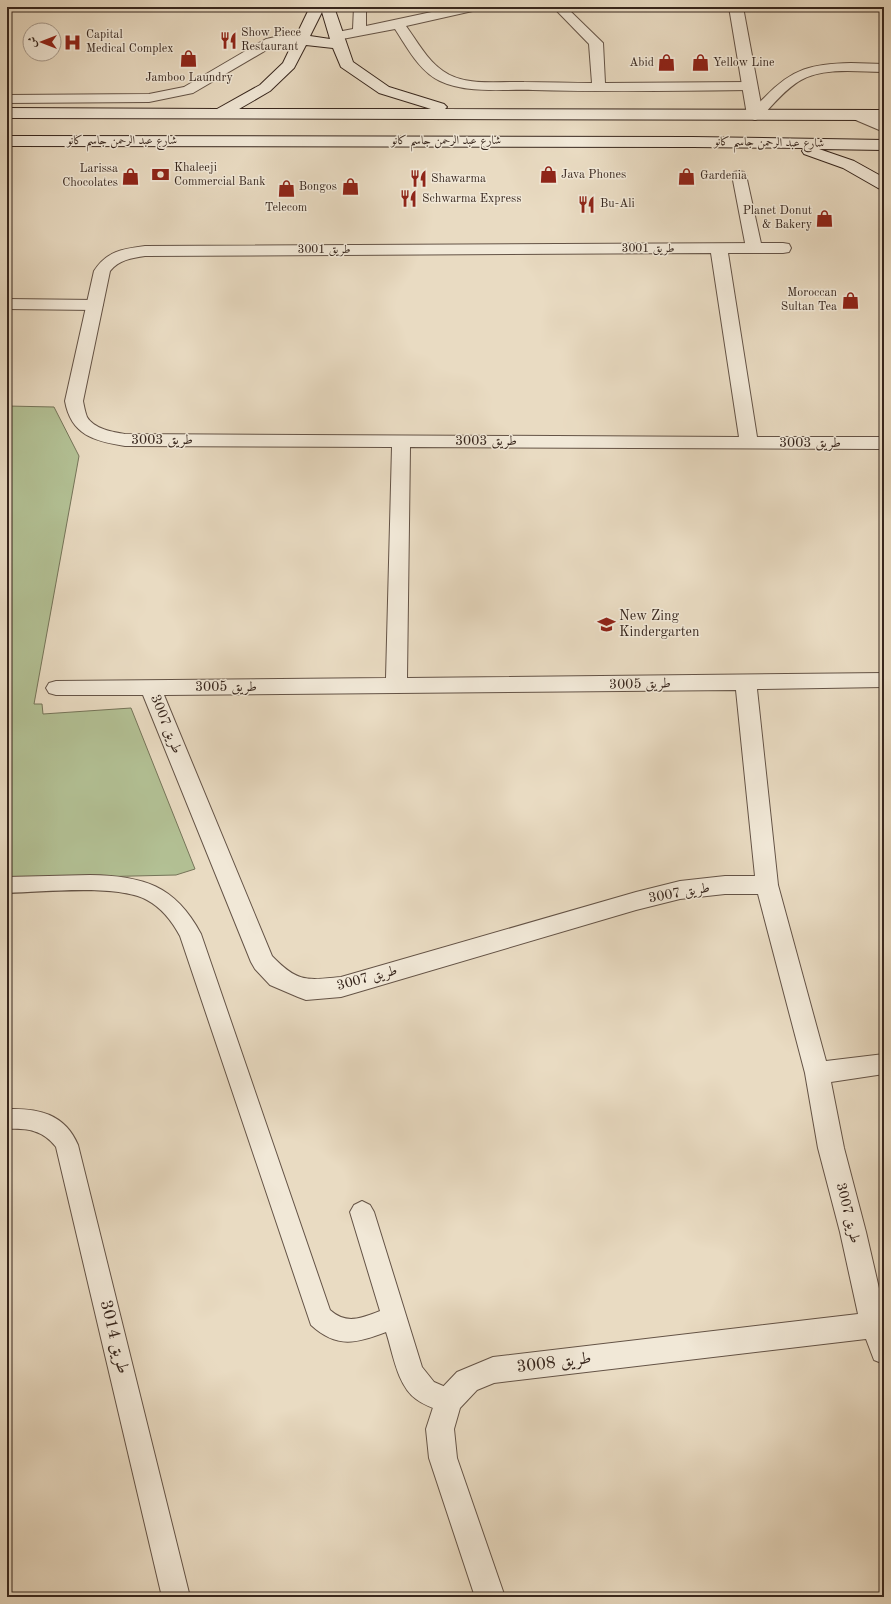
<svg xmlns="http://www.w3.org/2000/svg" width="891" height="1604" font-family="'Old Standard TT',Amiri,serif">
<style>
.green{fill:#b3c195;stroke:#757459}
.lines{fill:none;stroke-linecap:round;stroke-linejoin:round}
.lane-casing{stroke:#645346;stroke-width:2}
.street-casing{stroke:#645346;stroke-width:2}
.secondary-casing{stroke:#37261d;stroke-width:2}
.lane{fill:#f1e8d7;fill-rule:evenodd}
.street{fill:#f1e8d7;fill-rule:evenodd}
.secondary{fill:#f1e8d7;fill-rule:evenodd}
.labels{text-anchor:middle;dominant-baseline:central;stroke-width:3;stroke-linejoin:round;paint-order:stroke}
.far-poi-label{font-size:12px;fill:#37261d;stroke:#f1e8d7;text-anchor:start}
.far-street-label{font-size:12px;fill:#37261d;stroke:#f1e8d7}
.street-label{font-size:14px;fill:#37261d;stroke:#f1e8d7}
.poi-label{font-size:14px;fill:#37261d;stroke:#f1e8d7;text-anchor:start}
.near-street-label{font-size:17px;fill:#37261d;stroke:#f1e8d7}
</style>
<rect width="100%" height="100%" fill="#e9dbc2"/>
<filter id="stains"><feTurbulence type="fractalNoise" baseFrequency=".005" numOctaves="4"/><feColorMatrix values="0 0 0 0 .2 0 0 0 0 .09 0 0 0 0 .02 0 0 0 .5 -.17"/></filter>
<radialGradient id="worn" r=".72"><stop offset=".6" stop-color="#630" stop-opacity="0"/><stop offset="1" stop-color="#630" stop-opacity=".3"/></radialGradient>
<path class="green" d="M7,406L54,407L79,456L34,704H42L43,714L131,708L195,869L176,875L7,879Z"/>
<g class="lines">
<defs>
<path id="lane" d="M354,7H366V26L455,7H478L477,10L406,26C417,41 427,60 443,71C465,87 499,81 524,82C547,82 569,83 592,83L589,44L553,7H566L603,43L605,83L749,82L754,83L756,86L754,89L749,90C677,91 605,92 533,90C503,89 468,94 440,81C419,71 407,47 395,29L337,40L332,39L330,36L332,33L353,29Z
M285,35L307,37L309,40L307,43C296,45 286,43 275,45L193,93L188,94L149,102L7,103V95L149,94L184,87L266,39Z
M851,63L884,64V72C858,72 825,67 801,80C785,89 773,105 760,118L755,119L750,118L748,115C753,108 759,103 765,97C793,68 812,64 851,63Z
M739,171L744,172L746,175L762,248L759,251L754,253L749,251L746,248L732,175L734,172Z
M7,299L95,300L100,302L103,305L100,308L95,310L7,309Z
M90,875C143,876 175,885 201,934L330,1310C347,1325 361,1318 380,1311L350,1212L354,1205L362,1201L370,1205L374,1212L422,1367L434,1382L457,1392L461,1401L457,1410L448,1413C438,1410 425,1406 416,1399C397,1385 393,1353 386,1332C357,1343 337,1349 311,1325L180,936C172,921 162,908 147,900C117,884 43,892 7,893V877Z
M7,1109C39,1108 65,1114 78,1145L190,1597H162L56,1147C43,1130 27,1128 7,1129Z"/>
<path id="street" d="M729,7H743L763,115L760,118L755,120L750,118L747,115Z
M856,110L884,121V132L851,118L848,115L851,112Z
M783,243L789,244L791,248L789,252L783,253H728L757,437H884V449L410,447L407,678L884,673V687L757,689L778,885L826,1061L884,1054V1074L831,1082L844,1148L866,1232L884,1310V1364L874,1360L866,1339L494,1383L477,1390L460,1408L454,1429L457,1458L505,1597H475L429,1458L426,1429L438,1392L457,1372L493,1357L858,1314L840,1232L818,1148L805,1073L758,894H725L680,899L636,910L341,997L306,1000L298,997L270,985L255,969L251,962L143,695H56L49,693L46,688L49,683L56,681L386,678L392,447L125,446C94,441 71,435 65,401L94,271C107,251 122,249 145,246ZM711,253L739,437L125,434C113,432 94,429 87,417C85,412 84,406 83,401L110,271C119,260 131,258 145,256ZM736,690L755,876H725L680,881L636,892L341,977C306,980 298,983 272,956L164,695Z"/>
<path id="secondary" d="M310,7H334L353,62L389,87L444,104L447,107L445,109L884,110V120L7,118V108L217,109L260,85L283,63ZM322,12L330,39L310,36ZM306,45L333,48L341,67L379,93L431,109H239L270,91L294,68Z
M7,136L693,137L884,140V150L819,149L854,161L881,176L884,178V190L878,188L843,168L804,154L802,151L804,148L693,147L7,146Z"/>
</defs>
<use href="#lane" class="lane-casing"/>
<use href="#street" class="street-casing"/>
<use href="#secondary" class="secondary-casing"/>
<use href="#lane" class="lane"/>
<use href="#street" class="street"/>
<use href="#secondary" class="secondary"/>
</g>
<defs>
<symbol id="restaurant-bare" viewBox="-9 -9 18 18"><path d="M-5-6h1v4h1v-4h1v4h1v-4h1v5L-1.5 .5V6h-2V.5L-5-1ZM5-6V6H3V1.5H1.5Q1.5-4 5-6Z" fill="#8f2418" stroke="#f1e8d7" stroke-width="2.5" paint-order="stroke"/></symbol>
<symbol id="hospital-bare" viewBox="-9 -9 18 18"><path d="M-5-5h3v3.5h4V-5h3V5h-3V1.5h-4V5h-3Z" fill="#8f2418" stroke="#f1e8d7" stroke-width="2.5" paint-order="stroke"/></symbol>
<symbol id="shop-bare" viewBox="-9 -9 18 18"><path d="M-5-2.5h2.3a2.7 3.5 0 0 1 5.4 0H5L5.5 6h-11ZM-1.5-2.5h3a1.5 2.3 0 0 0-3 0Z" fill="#8f2418" stroke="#f1e8d7" stroke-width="2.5" paint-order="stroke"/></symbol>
<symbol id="bank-bare" viewBox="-9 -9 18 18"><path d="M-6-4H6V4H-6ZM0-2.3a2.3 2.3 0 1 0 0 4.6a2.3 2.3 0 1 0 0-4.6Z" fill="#8f2418" stroke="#f1e8d7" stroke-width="2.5" paint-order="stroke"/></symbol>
<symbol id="school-bare" viewBox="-9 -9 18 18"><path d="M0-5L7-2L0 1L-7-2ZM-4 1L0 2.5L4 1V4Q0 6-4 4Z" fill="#8f2418" stroke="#f1e8d7" stroke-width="2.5" paint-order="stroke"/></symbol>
</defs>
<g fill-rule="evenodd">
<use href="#restaurant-bare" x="216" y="28" width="25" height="25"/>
<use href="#hospital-bare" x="60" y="30" width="25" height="25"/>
<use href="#shop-bare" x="176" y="46" width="25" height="25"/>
<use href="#shop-bare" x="654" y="50" width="25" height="25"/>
<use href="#shop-bare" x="688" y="50" width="25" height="25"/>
<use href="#bank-bare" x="148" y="162" width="25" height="25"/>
<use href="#shop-bare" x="536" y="162" width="25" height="25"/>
<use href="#shop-bare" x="118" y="164" width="25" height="25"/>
<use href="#shop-bare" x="674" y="164" width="25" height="25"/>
<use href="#restaurant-bare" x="406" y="166" width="25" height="25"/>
<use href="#shop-bare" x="338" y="174" width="25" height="25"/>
<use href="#shop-bare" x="274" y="176" width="25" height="25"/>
<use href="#restaurant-bare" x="396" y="186" width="25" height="25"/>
<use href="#restaurant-bare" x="574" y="192" width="25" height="25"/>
<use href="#shop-bare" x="812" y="206" width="25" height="25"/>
<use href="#shop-bare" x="838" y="288" width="25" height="25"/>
<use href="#school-bare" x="594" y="612" width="25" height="25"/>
</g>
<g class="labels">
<g class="far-poi-label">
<text x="241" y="33">Show Piece<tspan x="241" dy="14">Restaurant</tspan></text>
<text x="86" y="35">Capital<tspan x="86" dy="14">Medical Complex</tspan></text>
<text x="654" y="63" text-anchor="end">Abid</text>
<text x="713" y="63">Yellow Line</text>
<text x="189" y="78" text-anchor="middle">Jamboo Laundry</text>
<text x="174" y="168">Khaleeji<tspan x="174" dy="14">Commercial Bank</tspan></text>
<text x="118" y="169" text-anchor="end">Larissa<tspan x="118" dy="14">Chocolates</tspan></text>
<text x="561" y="175">Java Phones</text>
<text x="700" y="176">Gardenia</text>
<text x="431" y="179">Shawarma</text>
<text x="337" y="187" text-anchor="end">Bongos</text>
<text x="422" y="199">Schwarma Express</text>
<text x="600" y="204">Bu-Ali</text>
<text x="286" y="208" text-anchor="middle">Telecom</text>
<text x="812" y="211" text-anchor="end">Planet Donut<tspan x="812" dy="14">&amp; Bakery</tspan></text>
<text x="837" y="293" text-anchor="end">Moroccan<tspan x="837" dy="14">Sultan Tea</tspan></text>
</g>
<g class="far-street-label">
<text x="122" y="141">شارع عبد الرحمن جاسم كانو</text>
<text x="446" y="141">شارع عبد الرحمن جاسم كانو</text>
<text transform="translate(769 143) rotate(1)">شارع عبد الرحمن جاسم كانو</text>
<text x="648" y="249">طريق 3001</text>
<text x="324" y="250">طريق 3001</text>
</g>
<g class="street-label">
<text x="162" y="440">طريق 3003</text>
<text x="486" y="441">طريق 3003</text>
<text x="810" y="443">طريق 3003</text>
<text transform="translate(640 684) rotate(-1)">طريق 3005</text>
<text x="226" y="687">طريق 3005</text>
<text transform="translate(166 724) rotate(68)">طريق 3007</text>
<text transform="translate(679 893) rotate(-10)">طريق 3007</text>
<text transform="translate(367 978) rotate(-15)">طريق 3007</text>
<text transform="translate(848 1213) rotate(76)">طريق 3007</text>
</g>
<g class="poi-label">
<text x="619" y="616">New Zing<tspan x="619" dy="16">Kindergarten</tspan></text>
</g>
<g class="near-street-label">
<text transform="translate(114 1337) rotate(76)">طريق 3014</text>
<text transform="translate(554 1363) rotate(-7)">طريق 3008</text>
</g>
</g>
<rect width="891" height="1604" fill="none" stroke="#e9dbc2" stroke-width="24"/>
<rect x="8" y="8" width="875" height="1588" fill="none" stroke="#37261d" stroke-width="2"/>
<rect x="12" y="12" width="867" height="1580" fill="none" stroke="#37261d"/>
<g transform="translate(42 42) rotate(270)"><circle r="19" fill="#f1e8d7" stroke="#a79a8d"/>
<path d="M0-3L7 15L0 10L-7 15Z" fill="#8f2418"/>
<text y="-6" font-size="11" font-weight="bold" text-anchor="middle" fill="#37261d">ش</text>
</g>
<rect width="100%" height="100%" filter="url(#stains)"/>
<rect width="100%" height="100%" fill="url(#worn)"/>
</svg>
